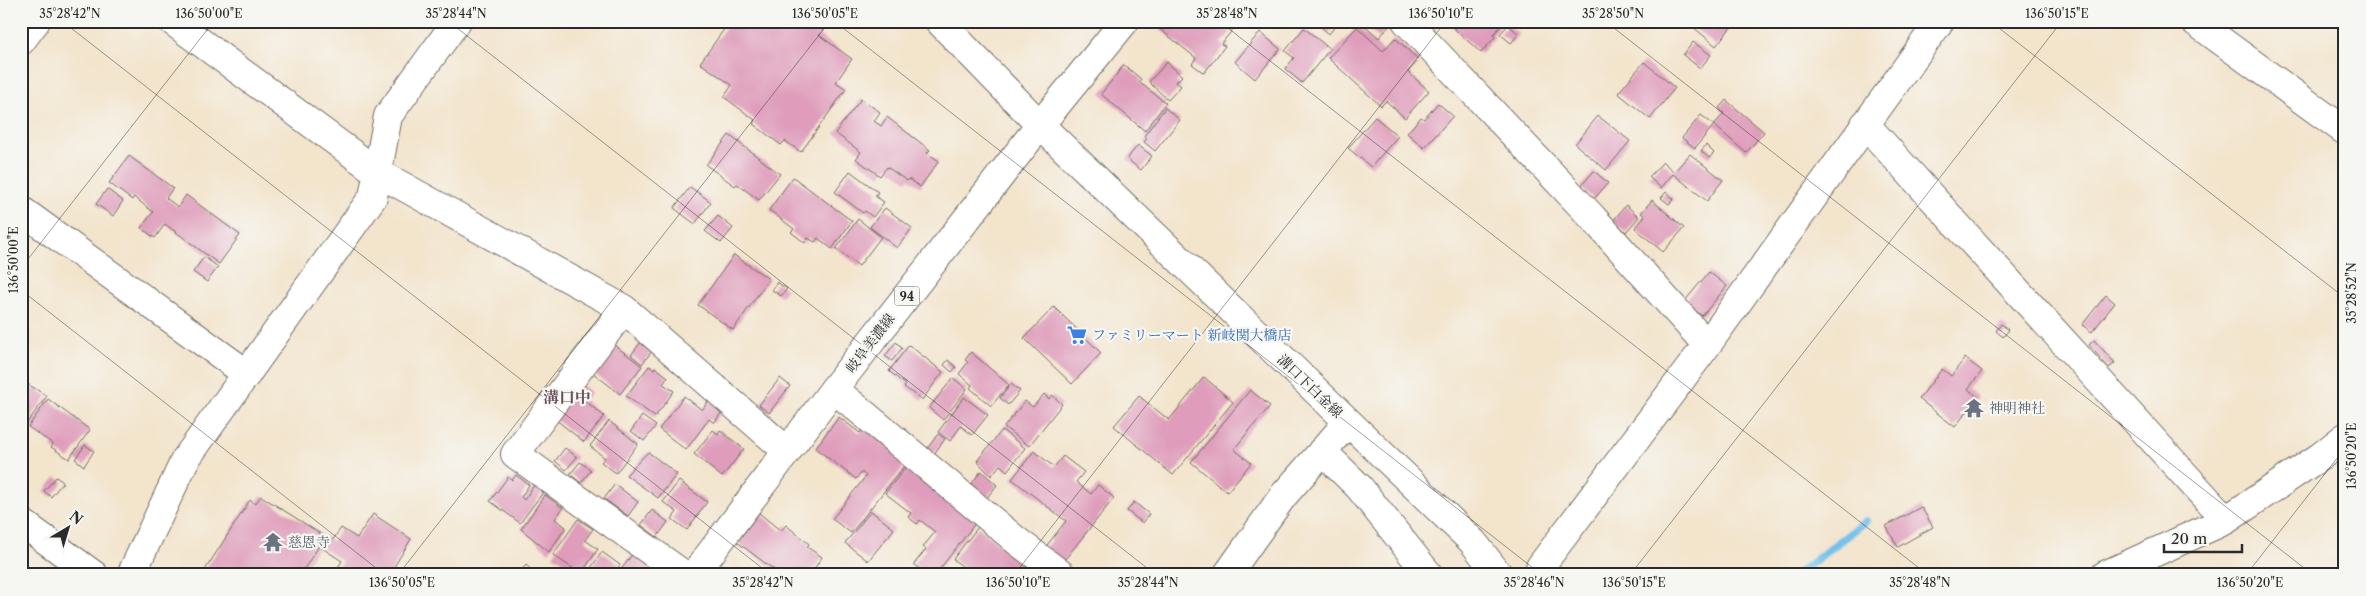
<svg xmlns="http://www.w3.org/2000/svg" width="2366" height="596" font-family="'Libre Caslon Text','Noto Serif JP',serif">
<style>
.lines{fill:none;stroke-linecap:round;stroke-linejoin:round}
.stream{stroke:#6ebee9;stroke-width:8}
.building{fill:#df9dbb}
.minor-casing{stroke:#716c63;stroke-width:30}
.major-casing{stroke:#716c63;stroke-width:30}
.minor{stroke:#fff;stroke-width:28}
.major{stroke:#fff;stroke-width:28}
.ticks{fill:none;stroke:#2b2b2b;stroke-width:1;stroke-opacity:0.45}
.labels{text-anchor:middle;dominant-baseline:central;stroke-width:4.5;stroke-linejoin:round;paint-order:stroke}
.shield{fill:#f6f6f2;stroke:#686867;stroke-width:1}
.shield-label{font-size:12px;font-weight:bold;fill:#2b2b2b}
.shop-label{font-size:14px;fill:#366cbe;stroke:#f6f6f2;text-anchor:start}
.street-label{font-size:14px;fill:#2b2b2b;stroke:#f6f6f2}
.worship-label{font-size:14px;fill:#5b616d;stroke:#f6f6f2;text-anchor:start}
.quarter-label{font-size:16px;font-weight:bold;fill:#6a535d;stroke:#f6f6f2}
.neatline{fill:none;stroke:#2b2b2b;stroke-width:2}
.ticks-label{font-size:12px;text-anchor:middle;fill:#2b2b2b}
</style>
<rect width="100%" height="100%" fill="#f6f6f2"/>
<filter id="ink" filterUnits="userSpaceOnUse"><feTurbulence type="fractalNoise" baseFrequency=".02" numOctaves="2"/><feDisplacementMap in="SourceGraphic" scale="10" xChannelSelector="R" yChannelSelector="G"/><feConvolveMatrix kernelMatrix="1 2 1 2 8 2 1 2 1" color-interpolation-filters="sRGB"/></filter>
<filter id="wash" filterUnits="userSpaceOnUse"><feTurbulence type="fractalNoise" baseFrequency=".0096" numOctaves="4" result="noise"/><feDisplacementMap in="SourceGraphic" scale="20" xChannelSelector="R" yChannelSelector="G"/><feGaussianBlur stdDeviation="1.12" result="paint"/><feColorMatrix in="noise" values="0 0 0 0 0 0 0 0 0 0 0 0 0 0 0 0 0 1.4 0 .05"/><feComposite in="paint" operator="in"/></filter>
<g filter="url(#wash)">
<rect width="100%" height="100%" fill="#f3e4cc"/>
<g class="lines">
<path class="stream" d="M1796,575L1866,521"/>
</g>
<g id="blocks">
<path class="building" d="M730,21H829L819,35L852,59L836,82L846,89L801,152L785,141L781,145L753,124L755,120L724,97L732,85L700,63Z
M1160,21H1226L1234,28L1221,44L1225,46L1204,73L1192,64L1196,58L1156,26Z
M1314,21H1339L1329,34Z
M1360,21H1393L1379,38Z
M1446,21H1493L1500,27L1493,35L1495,37L1481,53Z
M1686,21H1725L1731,27L1716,46Z
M1508,25L1519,34L1511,43L1500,34Z
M1357,27L1383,51L1395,38L1419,60L1408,72L1429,91L1405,118L1386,101L1381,106L1328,58Z
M1304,28L1330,49L1302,83L1285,69L1294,58L1285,51Z
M1260,32L1280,49L1255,79L1235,62Z
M1693,42L1711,55L1700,68L1683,55Z
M1167,62L1182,76L1176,82L1181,86L1168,100L1149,82Z
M1644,62L1675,88L1650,119L1618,93Z
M1124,65L1141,79L1139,82L1166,103L1145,131L1101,94Z
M861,99L880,112L874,121L881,126L887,117L930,150L927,153L939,161L920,187L909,179L907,181L887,167L880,176L856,159L861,152L835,133Z
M1726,100L1764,132L1746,153L1714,125L1724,113L1719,108Z
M1438,103L1453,116L1424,148L1407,133L1421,117L1424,119Z
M1165,108L1180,120L1155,151L1144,142L1147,138L1144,136Z
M1701,115L1714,125L1695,148L1682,138Z
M1598,116L1630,141L1606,170L1575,144Z
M1375,117L1398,136L1371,167L1348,148Z
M729,135L780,174L759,200L737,184L735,186L706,165Z
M1138,145L1152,156L1141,170L1127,159Z
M1706,145L1714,153L1709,158L1701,151Z
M1690,154L1723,180L1707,201L1673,174L1661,188L1649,177L1663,162L1674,172Z
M129,156L173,188L166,198L178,207L186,195L240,235L219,264L165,224L155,238L141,228L153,212L134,197L132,200L109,183Z
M850,171L878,192L875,196L884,202L873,217L865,211L863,213L835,192Z
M1594,171L1608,183L1594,199L1580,187Z
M793,177L852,221L832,249L818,238L815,242L808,238L805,243L791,232L794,229L769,210Z
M690,187L711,202L695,224L674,208Z
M107,189L123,201L113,216L96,204Z
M1666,192L1674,199L1669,204L1661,198Z
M1652,200L1684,228L1663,252L1635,228L1645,216L1641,213Z
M1626,205L1639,217L1626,232L1613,221Z
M885,208L912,228L897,248L870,227Z
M718,216L733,228L721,243L705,231Z
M858,219L881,237L859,266L836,249Z
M734,255L769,279L733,330L698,305Z
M204,257L218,267L207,282L193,272Z
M1709,272L1727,286L1702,316L1684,302Z
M777,282L787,289L781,296L772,290Z
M2106,295L2115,303L2092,332L2082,325Z
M1054,307L1101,353L1072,384L1024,338Z
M2001,324L2009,330L2003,337L1996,331Z
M2094,340L2115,363L2109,368L2089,345Z
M641,342L652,351L642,364L631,355Z
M896,342L902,348L892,361L885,356Z
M613,344L642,366L620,394L592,372Z
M909,345L943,372L922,400L904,387L906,385L889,371Z
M971,352L1009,385L991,406L970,388L972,385L959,374L968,362L965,360Z
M1965,358L1982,371L1968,389L1978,397L1955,427L1919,399L1942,369L1951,376Z
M948,360L956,367L952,372L944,365Z
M649,366L654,369L655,367L668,377L663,384L674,391L655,417L626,396Z
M1204,377L1233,402L1173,475L1114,426L1139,396L1169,420Z
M780,378L790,386L769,413L759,405Z
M953,378L967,389L943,420L929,408Z
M21,380L47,396L26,424L21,421Z
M1011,384L1020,391L1008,405L1000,398Z
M581,385L591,392L586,398L577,391Z
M1250,390L1270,406L1234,449L1251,463L1227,492L1191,462Z
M575,393L604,416L584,442L555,419Z
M1044,394L1049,399L1052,395L1062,404L1029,446L1004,427L1025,401L1033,407Z
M684,396L702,410L710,399L724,409L714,423L709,419L686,450L659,429Z
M964,397L988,415L972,435L961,426L950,441L938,432Z
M48,399L90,430L69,459L51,447L53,444L28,427Z
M642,416L656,426L644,441L631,431Z
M839,417L860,433L864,426L909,460L851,533L832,519L866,476L862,472L856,479L815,448Z
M609,421L638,444L616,473L601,462L605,458L590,446Z
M713,430L718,434L720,430L744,449L722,477L694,454Z
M1002,430L1025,448L1007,471L1000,465L991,476L977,461Z
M938,434L945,439L934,454L927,449Z
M85,445L94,451L84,466L75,459Z
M565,448L577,457L566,470L555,461Z
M1034,451L1054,467L1063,456L1084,472L1076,482L1091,494L1098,485L1114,498L1062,563L1044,549L1066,521L1012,479Z
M648,452L677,474L658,498L626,475Z
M580,462L591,470L581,483L570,474Z
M907,466L977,521L935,575H927L914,564L926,549L923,547L935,532L920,520L917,524L908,517L911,513L885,493Z
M981,471L997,485L986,499L970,486Z
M516,475L529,485L521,497L524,500L535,484L544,491L520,523L490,501L508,477L512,480Z
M56,477L63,482L51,497L44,491Z
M679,481L707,502L687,530L672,519L677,512L663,502Z
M615,484L638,502L628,516L604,499Z
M545,495L563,508L555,519L566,527L549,552L521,529Z
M261,496L332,541L341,528L357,538L373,514L411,539L389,575H333L342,561L319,546L300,575H213L205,570L250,500L255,504Z
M1134,502L1149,514L1143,523L1127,511Z
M1921,507L1933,527L1898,547L1886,526Z
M652,510L668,522L657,537L641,525Z
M871,511L894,529L868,561L845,543Z
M759,513L781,531L786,525L809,544L807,547L822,557L810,575H781L737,542Z
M578,519L593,529L585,540L598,549L581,574L553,555Z
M978,527L1004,548L1045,575H973L953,559Z
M602,552L620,565L613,575H586Z
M634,552L665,575H625L620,571Z
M526,565L537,575H517Z"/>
</g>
</g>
<g filter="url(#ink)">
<use href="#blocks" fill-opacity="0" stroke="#716c63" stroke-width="1"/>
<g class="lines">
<defs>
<path id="minor" d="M172,21L377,172L624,309L787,451
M939,21L1040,125
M1406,21L1593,218L1707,345
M2194,21L2345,131
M21,41L36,21
M1865,124L2226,520
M21,210L247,374
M624,309L515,454L684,575
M834,389L1017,541L1062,575
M1322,451L1359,487L1429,575
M21,522L94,575
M131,575L185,460L373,197L388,116L457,21
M1227,575L1283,496L1348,422
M1546,575L1540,567L1707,345L1940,21
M2105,575L2226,520L2321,456L2345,437"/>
<path id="major" d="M1040,125L1473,542L1499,575
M694,575L834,389L1040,125L1125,21"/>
</defs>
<use href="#minor" class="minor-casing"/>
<use href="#major" class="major-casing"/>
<use href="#minor" class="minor"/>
<use href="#major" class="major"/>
</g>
</g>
<path class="ticks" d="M62,21L771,575M448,21L1156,575M834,21L1542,575M1219,21L1928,575M1605,21L2313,575M1990,21L2345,298M21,268L214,21M21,290L385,575M398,575L830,21M1014,575L1446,21M1630,575L2062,21M2246,575L2345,448"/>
<defs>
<symbol id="supermarket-bare" viewBox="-9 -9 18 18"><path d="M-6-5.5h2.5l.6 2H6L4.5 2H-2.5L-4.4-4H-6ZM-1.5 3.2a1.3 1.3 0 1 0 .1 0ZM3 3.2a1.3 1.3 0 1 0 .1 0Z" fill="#3f7fe0" stroke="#f6f6f2" stroke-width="2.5" paint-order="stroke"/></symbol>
<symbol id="temple-bare" viewBox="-9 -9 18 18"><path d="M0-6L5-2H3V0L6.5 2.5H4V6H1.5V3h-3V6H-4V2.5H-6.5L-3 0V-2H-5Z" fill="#6b7280" stroke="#f6f6f2" stroke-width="2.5" paint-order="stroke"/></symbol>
</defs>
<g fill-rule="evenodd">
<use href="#supermarket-bare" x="1063" y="321" width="28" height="28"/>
<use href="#temple-bare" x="1960" y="394" width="28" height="28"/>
<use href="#temple-bare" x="259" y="528" width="28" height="28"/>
</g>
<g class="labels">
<rect class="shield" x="894.5" y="286.5" width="25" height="19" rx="4"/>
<g class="shield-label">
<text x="907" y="296">94</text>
</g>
<g class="shop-label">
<text x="1092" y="335">ファミリーマート 新岐関大橋店</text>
</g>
<g class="street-label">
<text transform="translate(870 343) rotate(-52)">岐阜美濃線</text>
<text transform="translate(1310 386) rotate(44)">溝口下白金線</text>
</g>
<g class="worship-label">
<text x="1989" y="408">神明神社</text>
<text x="288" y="542">慈恩寺</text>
</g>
<g class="quarter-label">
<text x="567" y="397">溝口中</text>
</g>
</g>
<rect width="2366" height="596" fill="none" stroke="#f6f6f2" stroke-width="55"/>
<g transform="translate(68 528) rotate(38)" stroke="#f6f6f2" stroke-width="4" paint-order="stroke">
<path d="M0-4L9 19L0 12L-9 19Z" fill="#2b2b2b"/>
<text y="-8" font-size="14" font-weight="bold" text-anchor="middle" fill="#2b2b2b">N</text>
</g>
<path d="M2164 544v8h78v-8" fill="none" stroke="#2b2b2b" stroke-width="2.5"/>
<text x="2171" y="544" font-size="15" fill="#2b2b2b" stroke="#f6f6f2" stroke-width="4" paint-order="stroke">20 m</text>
<rect x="28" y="28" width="2310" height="540" class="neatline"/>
<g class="ticks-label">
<text x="70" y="18">35°28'42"N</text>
<text x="209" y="18">136°50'00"E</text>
<text x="456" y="18">35°28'44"N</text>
<text x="825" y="18">136°50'05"E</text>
<text x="1227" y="18">35°28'48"N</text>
<text x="1441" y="18">136°50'10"E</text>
<text x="1613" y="18">35°28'50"N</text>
<text x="2057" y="18">136°50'15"E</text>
<text transform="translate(14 260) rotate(-90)" y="4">136°50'00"E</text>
<text transform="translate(2352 293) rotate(-90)" y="4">35°28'52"N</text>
<text transform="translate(2352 456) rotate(-90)" y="4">136°50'20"E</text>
<text x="402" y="587">136°50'05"E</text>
<text x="763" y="587">35°28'42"N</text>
<text x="1018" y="587">136°50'10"E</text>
<text x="1148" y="587">35°28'44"N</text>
<text x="1534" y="587">35°28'46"N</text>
<text x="1634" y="587">136°50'15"E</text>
<text x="1920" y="587">35°28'48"N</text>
<text x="2250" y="587">136°50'20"E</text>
</g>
</svg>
